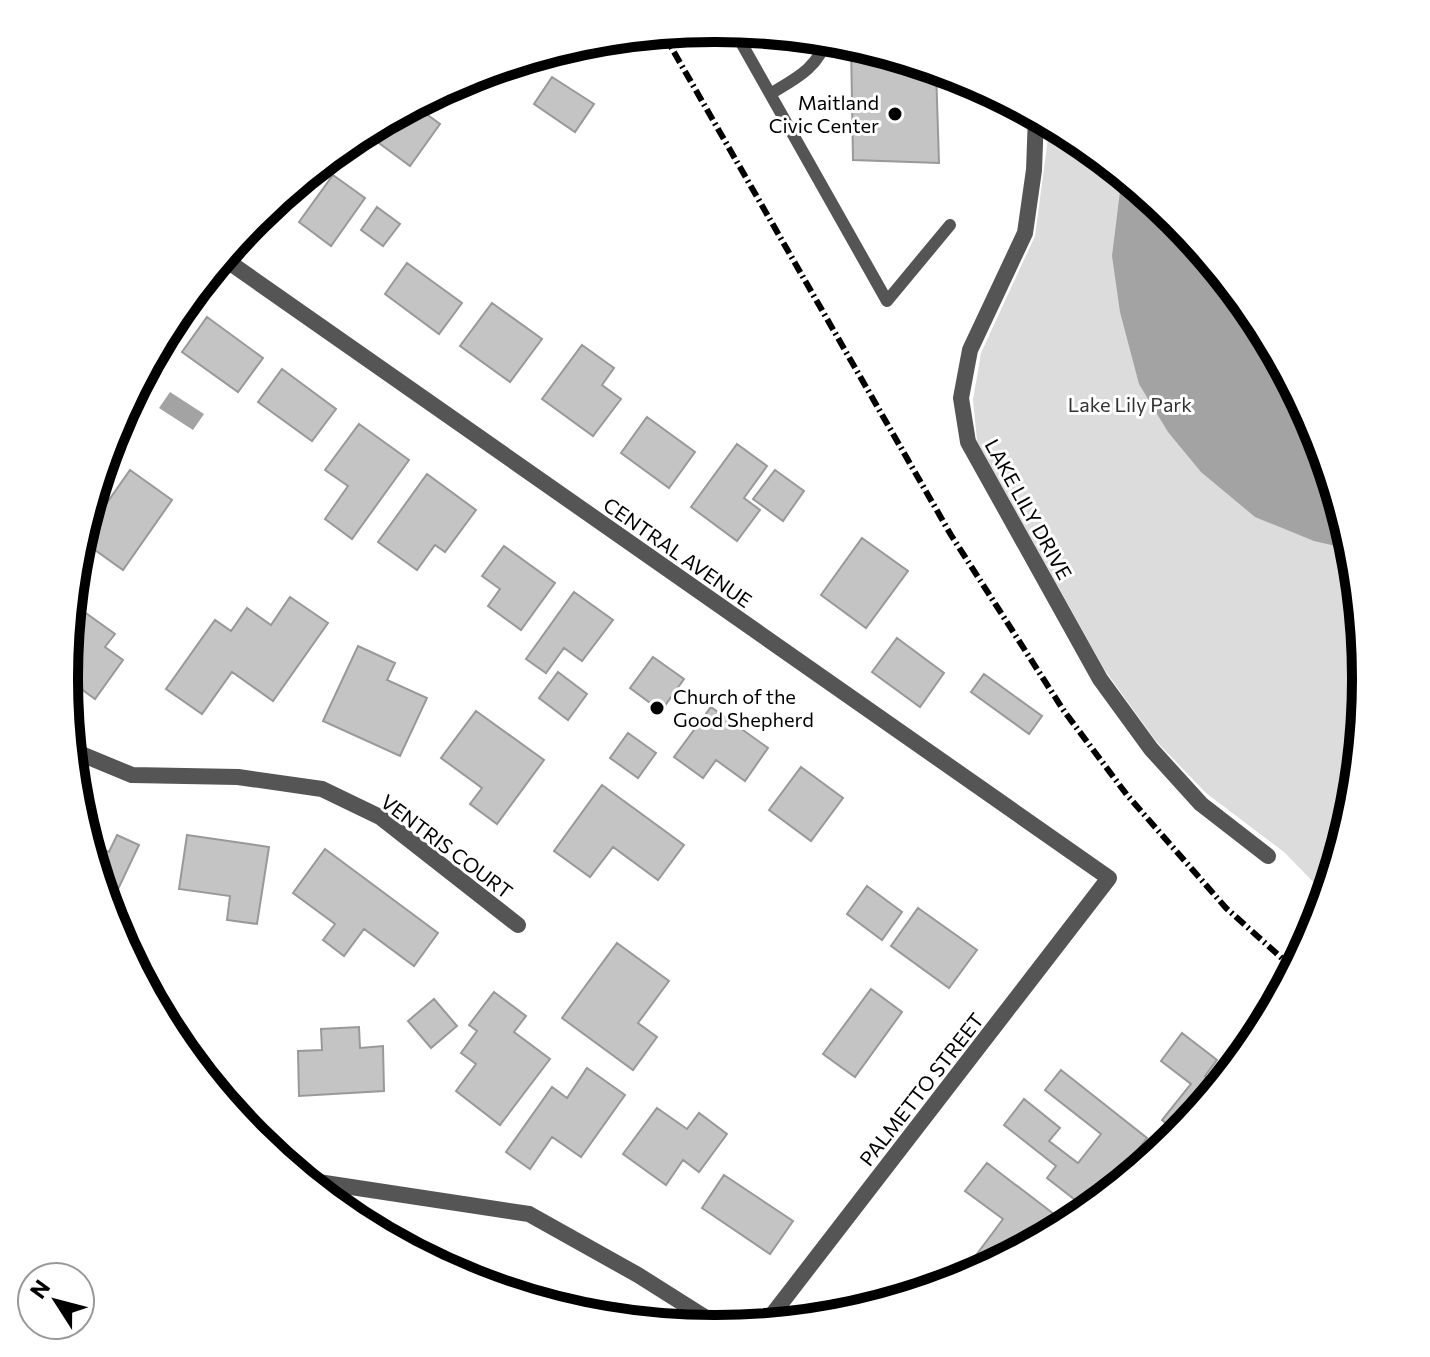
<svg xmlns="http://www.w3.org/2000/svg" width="1430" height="1357" font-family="Commissioner,sans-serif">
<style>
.green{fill:#dcdcdc}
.water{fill:#a3a3a3}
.building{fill:#c4c4c4;stroke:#999;stroke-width:2}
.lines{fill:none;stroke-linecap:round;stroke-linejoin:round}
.lane{stroke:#555;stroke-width:12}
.street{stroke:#555;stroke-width:16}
.rail{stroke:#000;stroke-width:6;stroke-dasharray:12 4 2 4;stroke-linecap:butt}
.poi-dot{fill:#000;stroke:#fff;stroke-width:3}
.labels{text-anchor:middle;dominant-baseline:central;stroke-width:6;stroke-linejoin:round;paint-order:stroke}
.poi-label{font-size:20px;fill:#000;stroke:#fff;text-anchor:end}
.park-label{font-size:20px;fill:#333;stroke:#fff}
.street-label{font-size:20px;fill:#000;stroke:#fff}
.rim{fill:none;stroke:#000;stroke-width:10}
</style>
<rect width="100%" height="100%" fill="#fff"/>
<path class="green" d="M1050,123L1077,138L1175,219L1256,317L1316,430L1353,552L1365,679L1353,806L1326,895L1284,852L1206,793L1155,740L1104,669L977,441L973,400L981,353L1035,236Z"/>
<path class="water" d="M1122,175L1175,219L1256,317L1316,430L1353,550L1314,541L1255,517L1201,472L1168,432L1139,384L1120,312L1112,256Z
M170,392L204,414L193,430L159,408Z"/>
<path class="building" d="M851,43L936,69L939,163L853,160Z
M552,77L594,104L575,132L534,104Z
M414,105L440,124L410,166L364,132Z
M333,175L365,198L331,246L299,222Z
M377,207L400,224L383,246L361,230Z
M407,263L462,303L439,334L385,294Z
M492,303L542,339L510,382L460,346Z
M207,317L263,358L238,392L182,352Z
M582,345L614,368L602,385L621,399L593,436L542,399Z
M282,369L336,409L312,441L258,402Z
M647,417L695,452L669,488L621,453Z
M359,424L409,460L352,539L325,519L348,486L325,470Z
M737,444L767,466L744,498L760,510L737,541L691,507Z
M130,470L172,500L123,570L81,540Z
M775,470L804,491L783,521L753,499Z
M427,474L476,510L445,552L435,545L417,570L378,542Z
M862,538L908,571L866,628L821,595Z
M504,546L555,583L521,630L488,606L500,589L482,576Z
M574,592L613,620L582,661L564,648L546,673L526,659Z
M290,597L328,623L273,701L232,672L202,714L166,689L215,620L231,631L247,608L271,625Z
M83,611L115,634L105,647L123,660L95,699L65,677L70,625L72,627Z
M897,638L944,673L920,707L872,672Z
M358,646L395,663L387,680L427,698L400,756L323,721Z
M653,657L684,679L661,711L630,688Z
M558,672L587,694L568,720L539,698Z
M984,674L1042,716L1029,734L971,692Z
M711,707L768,748L745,781L716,760L703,778L674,757Z
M476,711L544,760L497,824L470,804L482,788L441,758Z
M628,733L656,753L638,778L610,758Z
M801,767L843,798L811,841L769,810Z
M602,785L684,845L658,880L613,847L590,877L554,851Z
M117,835L139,845L110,906L107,905L88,843L109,852Z
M187,835L269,847L257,924L227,920L230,896L179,889Z
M325,849L438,933L414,966L364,929L344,956L323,940L335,924L293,893Z
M867,886L902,912L882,940L847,914Z
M918,908L977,950L949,988L891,946Z
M617,943L669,981L638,1023L657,1037L633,1070L562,1018Z
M871,989L902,1012L855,1077L823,1054Z
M494,992L526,1016L514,1032L550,1059L500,1125L456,1091L476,1064L461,1053L477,1031L469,1025Z
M434,999L457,1026L431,1048L408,1021Z
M359,1027L360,1048L383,1046L384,1091L299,1096L298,1051L322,1050L321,1029Z
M186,1028L196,1066L170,1032Z
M1182,1033L1217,1060L1205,1076L1218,1086L1179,1133L1162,1120L1191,1084L1161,1061Z
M587,1068L625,1095L581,1157L552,1137L530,1169L506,1152L552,1087L567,1098Z
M1061,1070L1147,1138L1112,1183L1116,1187L1088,1210L1047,1178L1056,1166L1004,1125L1024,1099L1060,1128L1049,1141L1078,1163L1101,1134L1045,1090Z
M657,1108L687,1129L699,1113L727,1134L699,1172L683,1160L666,1185L623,1154Z
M987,1163L1067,1224L986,1267L974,1258L1003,1219L965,1191Z
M724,1175L793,1221L770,1254L702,1208Z"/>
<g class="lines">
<path class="lane" d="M734,30L887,301L950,225
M770,94C793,80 819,68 826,39"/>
<path class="street" d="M1036,116L1034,170L1025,233L970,350L961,398L968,442L1100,679L1151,749L1201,804L1268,856
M223,258L1109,878L765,1324
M71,747L81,754L132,775L238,777L322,789L380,817L518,925
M305,1180L529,1214L638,1275L722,1328"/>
<path class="rail" d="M663,33L951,535L1064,711L1127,795L1226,908L1294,969"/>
</g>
<g class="poi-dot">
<circle cx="895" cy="114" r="8"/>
<circle cx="657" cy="708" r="8"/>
</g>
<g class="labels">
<g class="poi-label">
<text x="879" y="102">Maitland<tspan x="879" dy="23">Civic Center</tspan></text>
<text x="673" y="696" text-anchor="start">Church of the<tspan x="673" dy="23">Good Shepherd</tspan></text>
</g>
<g class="park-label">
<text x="1130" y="404">Lake Lily Park</text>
</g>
<g class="street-label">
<text transform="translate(1029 509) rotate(61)">LAKE LILY DRIVE</text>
<text transform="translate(678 552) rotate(35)">CENTRAL AVENUE</text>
<text transform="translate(447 846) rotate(37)">VENTRIS COURT</text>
<text transform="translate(921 1089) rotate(-52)">PALMETTO STREET</text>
</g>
</g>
<path d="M0 0H1430V1357H0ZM714 42H716A636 636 0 0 1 1352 678V679A636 636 0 0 1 716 1315H714A636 636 0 0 1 78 679V678A636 636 0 0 1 714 42Z" fill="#fff" fill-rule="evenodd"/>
<path class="rim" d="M714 42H716A636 636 0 0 1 1352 678V679A636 636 0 0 1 716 1315H714A636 636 0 0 1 78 679V678A636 636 0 0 1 714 42Z"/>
<g transform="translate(56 1301) rotate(306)"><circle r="38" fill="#ffffff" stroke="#999999" stroke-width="2"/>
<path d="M0-6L14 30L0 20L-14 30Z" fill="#000000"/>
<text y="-12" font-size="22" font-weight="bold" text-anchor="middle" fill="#000000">N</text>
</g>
</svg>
